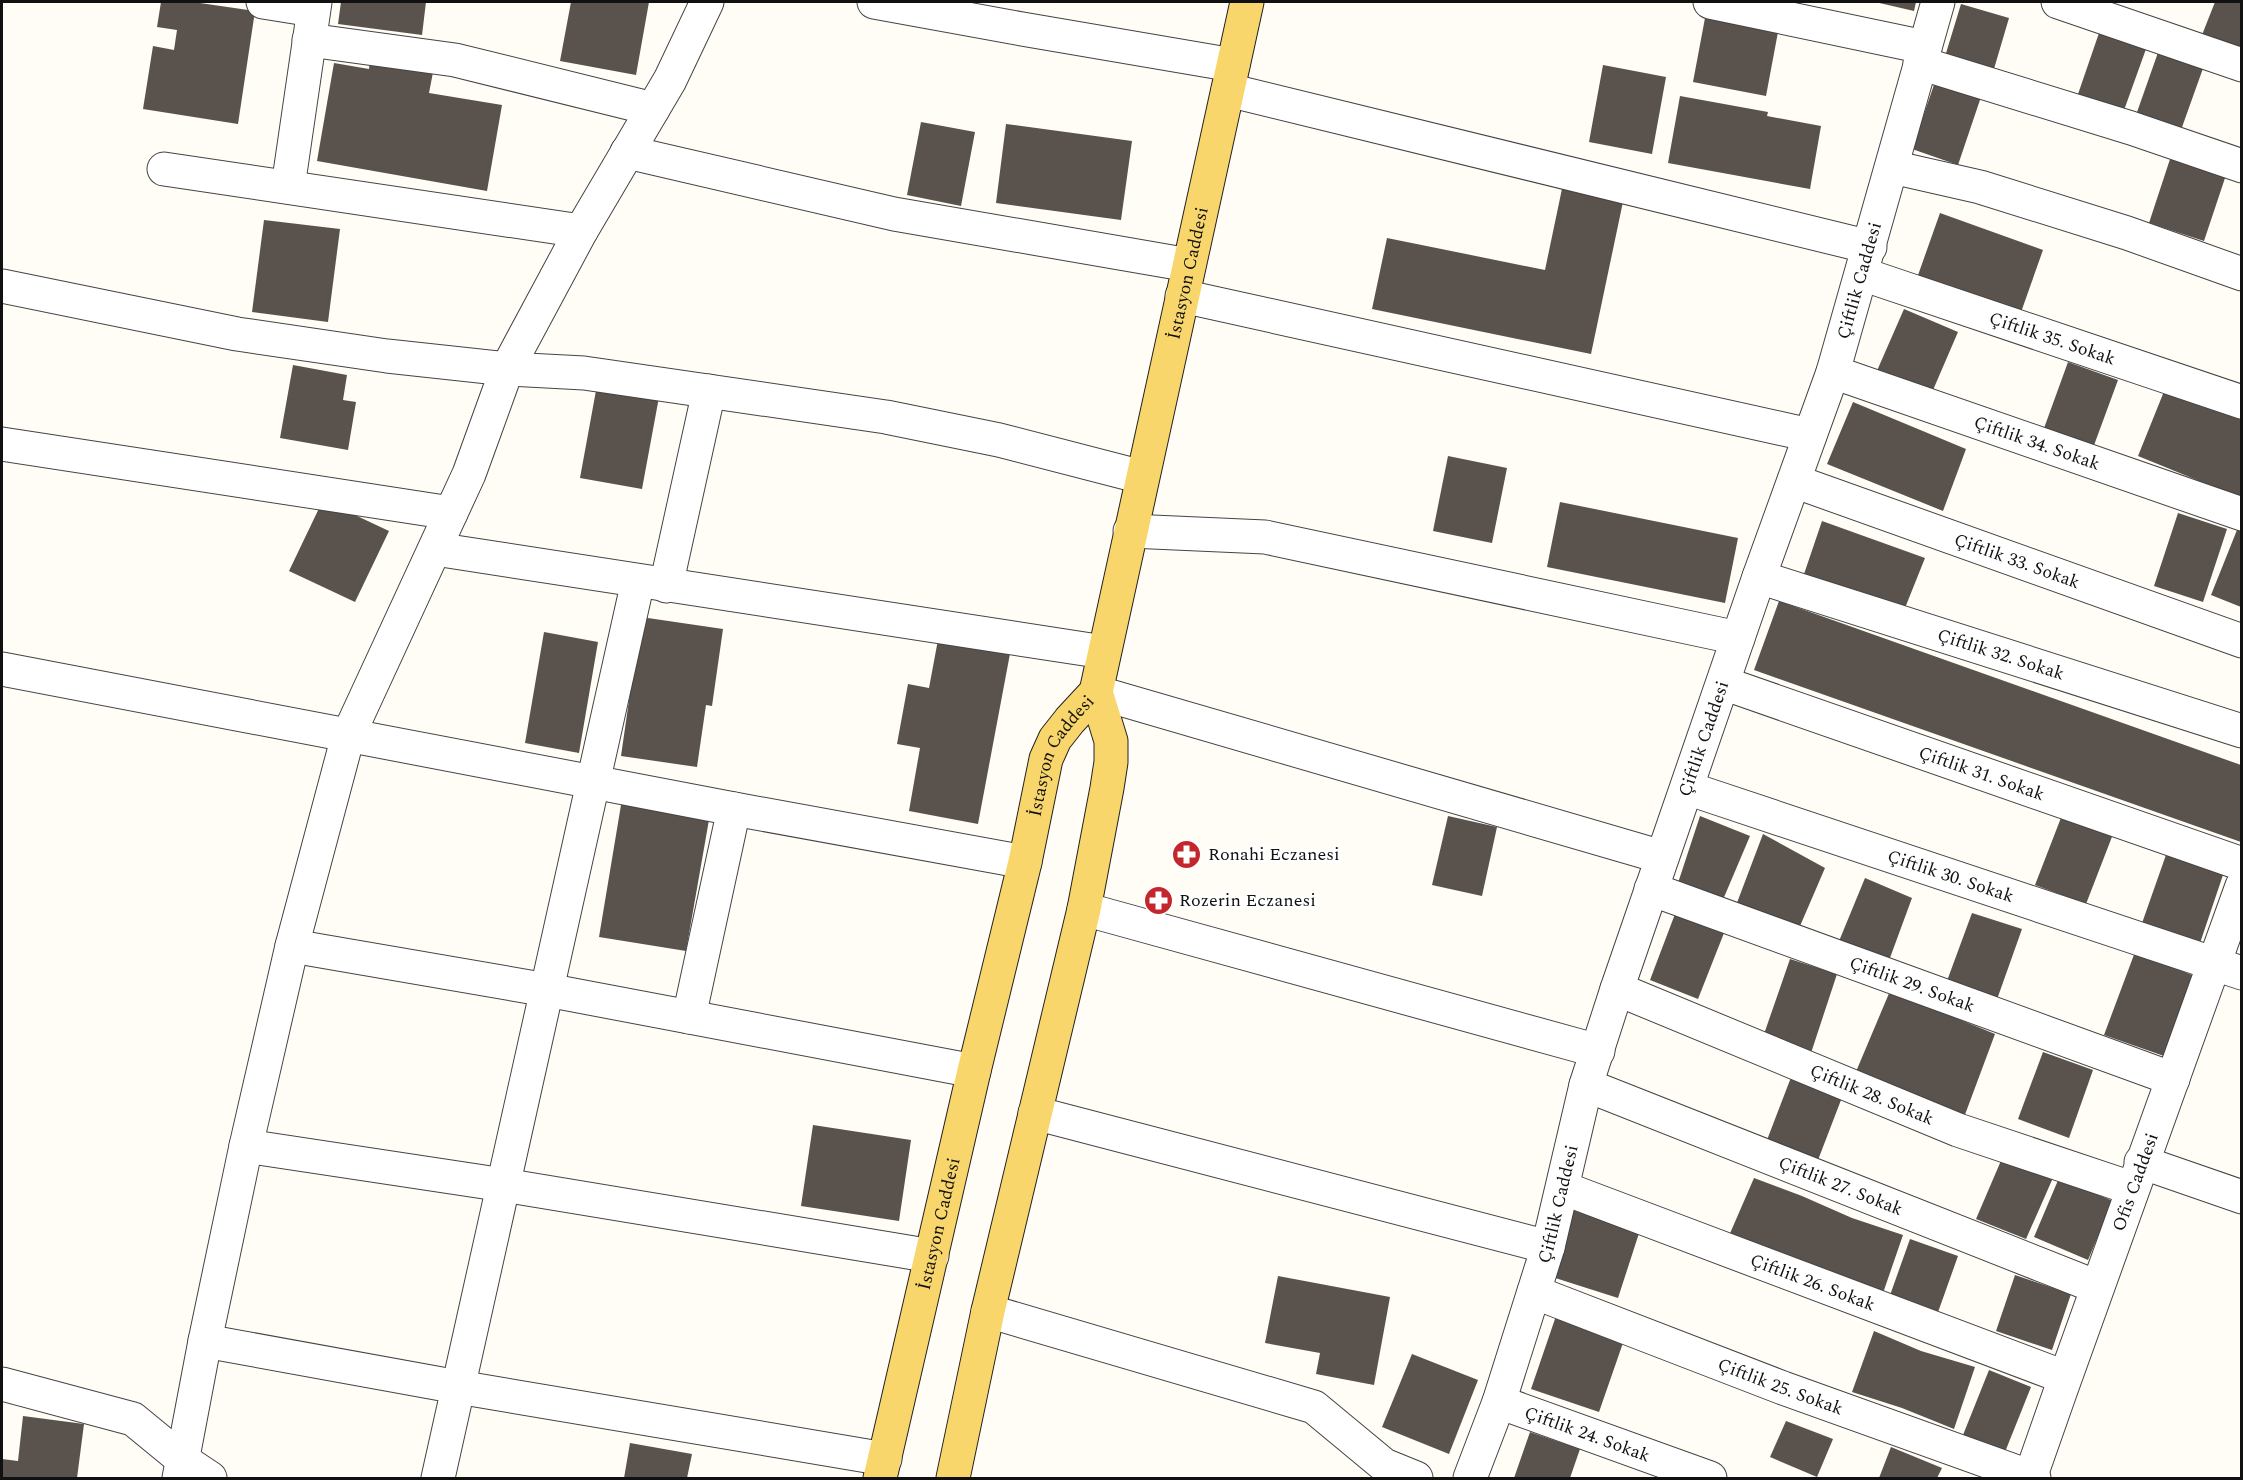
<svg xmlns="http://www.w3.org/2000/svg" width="2243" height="1480" font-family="Spectral,serif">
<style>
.building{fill:#5a524d}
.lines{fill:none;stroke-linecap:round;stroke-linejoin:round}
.minor-casing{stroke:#444;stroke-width:35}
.major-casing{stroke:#222;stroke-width:35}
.minor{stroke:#fff;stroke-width:33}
.major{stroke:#f9d66b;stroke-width:33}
.labels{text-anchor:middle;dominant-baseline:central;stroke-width:6;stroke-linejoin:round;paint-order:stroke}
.street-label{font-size:18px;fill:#111;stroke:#fff}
.poi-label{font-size:18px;fill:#111;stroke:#fff;text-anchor:start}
</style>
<rect width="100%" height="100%" fill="#fffdf5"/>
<path class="building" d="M161,2H193L255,11L238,124L143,109L153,46L174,50L177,30L157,27Z
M341,2H426L422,35L338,24Z
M571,2H649L636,75L560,61Z
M1875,2H1916L1914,11Z
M2215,2H2241V56L2200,40Z
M1961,4L2009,18L1991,79L1943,63Z
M1705,18L1778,32L1766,96L1693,82Z
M2099,33L2146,49L2123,113L2077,97Z
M2161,44L2206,60L2181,130L2136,115Z
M370,56L434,67L429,93L502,105L487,191L317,161L334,63L369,69Z
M1603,65L1666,77L1652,154L1589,142Z
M1937,76L1983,91L1958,165L1912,149Z
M1680,96L1768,112L1767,116L1821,126L1810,189L1668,163Z
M921,122L975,132L961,206L907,195Z
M1006,124L1132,141L1121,220L996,203Z
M2173,150L2228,169L2204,241L2149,223Z
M1563,184L1624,197L1591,354L1372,309L1387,238L1545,270Z
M1940,213L2043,250L2020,315L1917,278Z
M264,220L340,229L328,322L252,312Z
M1904,309L1958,332L1930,397L1876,373Z
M2068,362L2118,380L2093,448L2043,431Z
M293,365L347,375L343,400L356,402L348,450L280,438Z
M2167,384L2241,415V498L2138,456Z
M597,385L659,397L642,489L580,478Z
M1853,402L1966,449L1943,511L1827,464Z
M1448,456L1507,468L1492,543L1433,531Z
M323,500L389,531L355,602L289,571Z
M1560,502L1738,538L1725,603L1547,567Z
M2178,513L2227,529L2203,602L2154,586Z
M2241,520V607L2211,595Z
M1822,521L1925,558L1903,613L1803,577Z
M1779,601L2241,765V842L1754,670Z
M641,617L723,629L712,706L706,705L697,767L621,756Z
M940,629L1012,643L978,824L909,811L920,748L897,744L908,684L929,688Z
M544,632L598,642L579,753L525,743Z
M622,799L710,814L686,951L599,937Z
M2064,810L2115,829L2086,904L2035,885Z
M1448,816L1497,827L1482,896L1432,885Z
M1700,816L1750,836L1722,902L1677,886Z
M1763,834L1825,868L1797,933L1735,908Z
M2167,852L2224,872L2199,946L2141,926Z
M1865,878L1912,898L1887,966L1837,946Z
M1972,913L2022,929L1995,1005L1944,989Z
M1675,914L1724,933L1698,999L1650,980Z
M2135,952L2192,975L2164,1056L2104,1035Z
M1790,959L1837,974L1811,1053L1763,1037Z
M1890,991L1995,1034L1963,1120L1855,1074Z
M2043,1052L2093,1070L2069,1138L2018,1119Z
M1795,1067L1846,1087L1818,1160L1767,1140Z
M813,1125L911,1140L899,1221L801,1206Z
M2006,1149L2056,1171L2026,1239L1976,1219Z
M1754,1178L1802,1196L1852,1218L1903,1235L1882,1296L1728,1238Z
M2059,1178L2113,1201L2088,1260L2034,1237Z
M1575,1199L1642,1224L1618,1298L1549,1276Z
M1910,1239L1958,1256L1937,1315L1889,1298Z
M2015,1275L2071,1294L2052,1350L1996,1331Z
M1278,1276L1390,1297L1374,1385L1316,1374L1320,1353L1265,1343Z
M1556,1316L1624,1340L1599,1412L1531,1389Z
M1874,1331L1921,1351L1975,1367L1954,1429L1902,1408L1852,1392Z
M1412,1354L1478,1380L1449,1454L1382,1427Z
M1989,1370L2031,1387L2005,1452L1963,1435Z
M23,1416L84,1424L77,1478H2V1459L18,1461Z
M1786,1421L1833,1439L1817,1477L1770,1457Z
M1530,1432L1580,1449L1570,1478H1514Z
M630,1443L692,1454L687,1478H624Z
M1891,1447L1942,1468L1937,1478H1879Z"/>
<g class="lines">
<defs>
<g id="minor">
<path d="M263,2L313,10"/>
<path d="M874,2L1022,29L1233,65"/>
<path d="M1710,2L1924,47"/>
<path d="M2058,2L2242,65"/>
<path d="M309,40L455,60L653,109"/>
<path d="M1920,63L2131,128L2242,166"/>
<path d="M1228,90L1870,247"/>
<path d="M627,152L894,214L1189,265"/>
<path d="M1892,167L1980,187L2127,233L2242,274"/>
<path d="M164,169L581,231"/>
<path d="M288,187L315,2"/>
<path id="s1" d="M1862,274L2242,402"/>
<path d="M2,286L237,334L387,356L507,369L584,373L886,417L999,440L1142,477"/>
<path d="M1182,296L1810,435"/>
<path id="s2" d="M1833,372L2242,514"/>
<path d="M2,444L451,513"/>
<path id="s3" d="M1794,481L2242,641"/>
<path d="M1130,531L1265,537L1738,638"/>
<path d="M435,549L1104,652"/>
<path id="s4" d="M1759,577L2242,731"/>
<path d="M666,586L709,391"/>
<path d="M2,669L734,809L1025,862"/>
<path id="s5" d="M1723,683L2242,864"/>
<path d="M1096,692L1662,857"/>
<path id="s6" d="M1687,788L2242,973"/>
<path id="s7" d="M1651,889L2173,1079"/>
<path d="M1084,909L1598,1051"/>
<path d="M292,946L547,990L974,1071"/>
<path id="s8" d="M1617,989L1958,1130L2131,1188"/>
<path d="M689,1017L734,809"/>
<path id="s9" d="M1586,1085L2097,1287"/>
<path d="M1035,1113L1548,1247"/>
<path d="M246,1146L504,1185L932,1256"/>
<path d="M2141,1162L2242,1197"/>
<path id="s10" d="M1563,1188L2064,1377"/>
<path id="s11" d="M1534,1292L1783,1388L2034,1478"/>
<path d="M988,1311L1314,1407L1384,1465L1416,1478"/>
<path d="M205,1341L458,1387L885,1459"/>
<path d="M2,1384L133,1419L183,1460L210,1478"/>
<path id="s12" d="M1499,1402L1710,1478"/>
<path d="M179,1478L205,1341L246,1146L292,946L348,736L469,474L507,369L581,231L670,80L707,2"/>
<path d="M438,1478L638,581"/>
<path id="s13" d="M1470,1478L1499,1402L1548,1247L1586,1085L1617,989L1759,577L1833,372L1938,2"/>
<path id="s14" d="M2030,1478C2099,1280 2171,1083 2242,886"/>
</g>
<g id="major">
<path id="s15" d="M880,1478L974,1071L1025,862L1046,759L1055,739L1070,720L1096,692L1247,2"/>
<path d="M953,1478L988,1311L1084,909L1107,788L1111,762V741L1096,692"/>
</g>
</defs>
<use href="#minor" class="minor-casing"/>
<use href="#major" class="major-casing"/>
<use href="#minor" class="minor"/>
<use href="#major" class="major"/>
</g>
<defs>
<symbol id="pharmacy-disc" viewBox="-11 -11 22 22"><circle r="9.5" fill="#c4262e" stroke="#fff"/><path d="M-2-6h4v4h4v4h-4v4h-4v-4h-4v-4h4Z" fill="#fff"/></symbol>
</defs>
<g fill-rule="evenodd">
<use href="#pharmacy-disc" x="1170" y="838" width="33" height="33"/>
<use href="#pharmacy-disc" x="1142" y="884" width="33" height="33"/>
</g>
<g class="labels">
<g class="street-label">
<text stroke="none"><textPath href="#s15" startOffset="1251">İstasyon Caddesi</textPath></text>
<text stroke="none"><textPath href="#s13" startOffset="1260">Çiftlik Caddesi</textPath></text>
<text stroke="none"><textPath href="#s1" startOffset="201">Çiftlik 35. Sokak</textPath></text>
<text stroke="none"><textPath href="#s2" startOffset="216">Çiftlik 34. Sokak</textPath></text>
<text stroke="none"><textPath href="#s3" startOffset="237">Çiftlik 33. Sokak</textPath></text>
<text stroke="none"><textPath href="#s4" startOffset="254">Çiftlik 32. Sokak</textPath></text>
<text stroke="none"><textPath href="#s13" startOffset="776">Çiftlik Caddesi</textPath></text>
<text stroke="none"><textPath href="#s15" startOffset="747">İstasyon Caddesi</textPath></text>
<text stroke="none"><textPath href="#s5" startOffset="274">Çiftlik 31. Sokak</textPath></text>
<text stroke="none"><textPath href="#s6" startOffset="278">Çiftlik 30. Sokak</textPath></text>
<text stroke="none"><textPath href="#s7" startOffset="278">Çiftlik 29. Sokak</textPath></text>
<text stroke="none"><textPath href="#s8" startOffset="276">Çiftlik 28. Sokak</textPath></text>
<text stroke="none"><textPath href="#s14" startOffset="314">Ofis Caddesi</textPath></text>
<text stroke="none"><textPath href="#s9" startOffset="274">Çiftlik 27. Sokak</textPath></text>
<text stroke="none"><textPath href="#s13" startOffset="288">Çiftlik Caddesi</textPath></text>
<text stroke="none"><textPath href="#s15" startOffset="261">İstasyon Caddesi</textPath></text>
<text stroke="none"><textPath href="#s10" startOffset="267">Çiftlik 26. Sokak</textPath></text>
<text stroke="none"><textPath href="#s11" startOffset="264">Çiftlik 25. Sokak</textPath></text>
<text stroke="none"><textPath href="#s12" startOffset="94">Çiftlik 24. Sokak</textPath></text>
</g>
<g class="poi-label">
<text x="1208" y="854">Ronahi Eczanesi</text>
<text x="1179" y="900">Rozerin Eczanesi</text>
</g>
</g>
<rect width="2243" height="1480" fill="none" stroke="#111111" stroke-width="6"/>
</svg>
